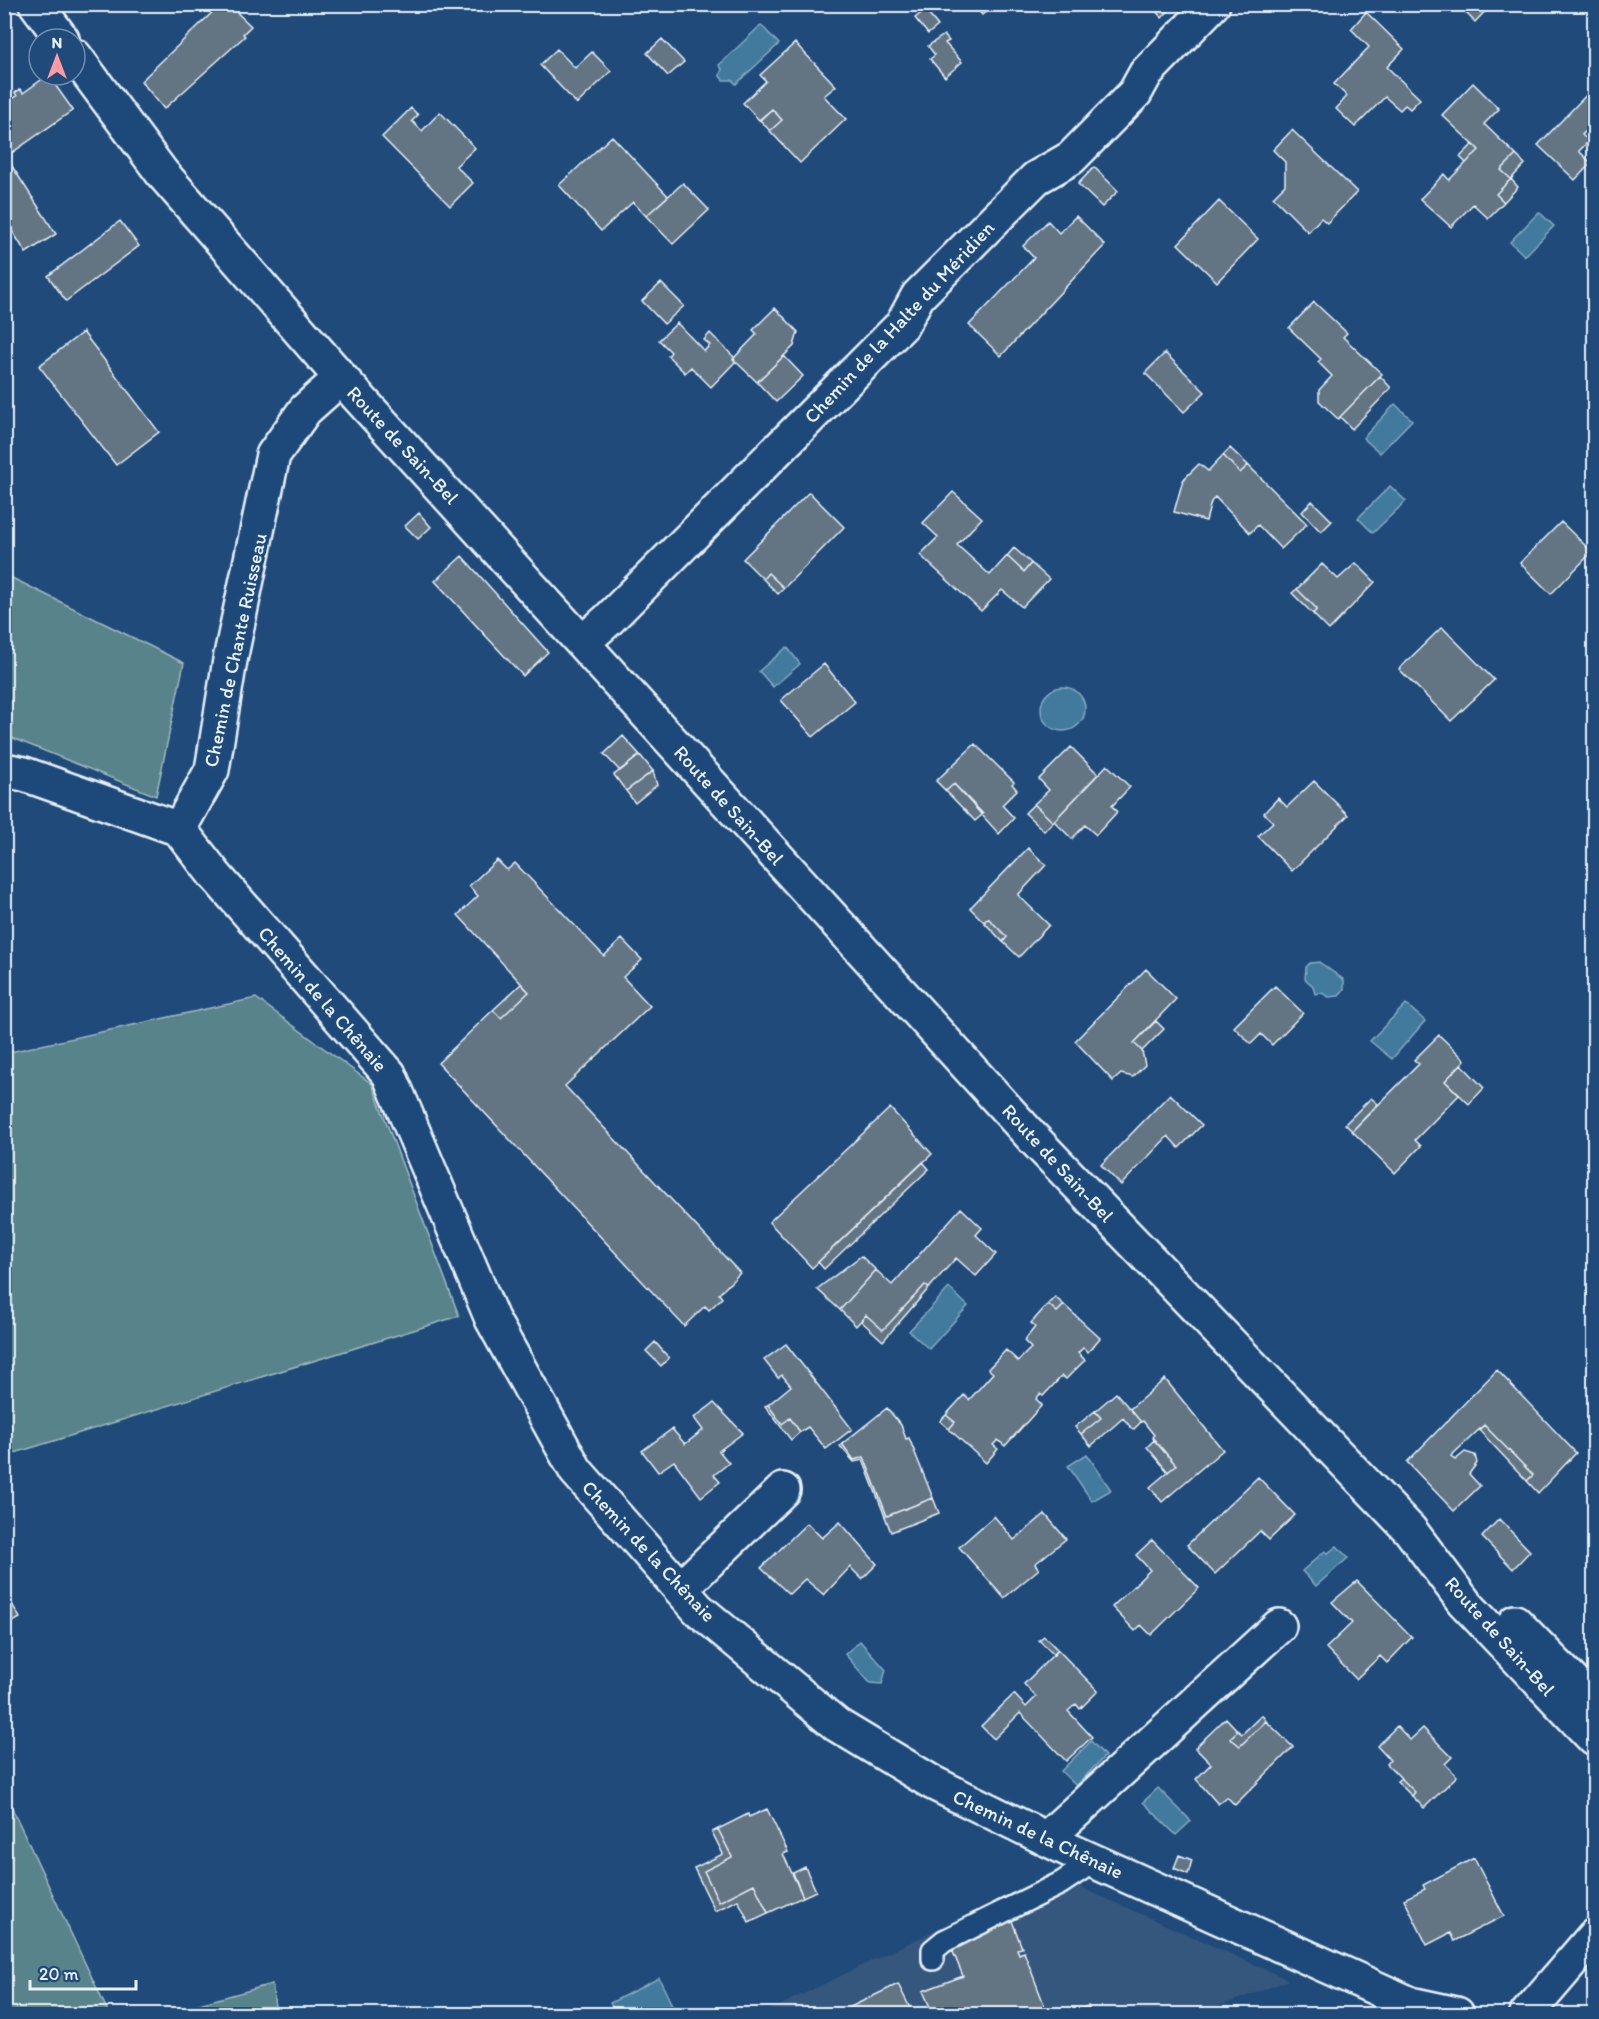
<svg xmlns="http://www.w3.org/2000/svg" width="1599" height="2019" font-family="Itim,sans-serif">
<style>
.built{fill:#34577d}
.green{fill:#59838a;stroke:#a0bac1;stroke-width:1.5}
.water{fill:#437a9e;stroke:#85aac2;stroke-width:1.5}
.building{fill:#647483;stroke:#e8f1f8;stroke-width:1.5}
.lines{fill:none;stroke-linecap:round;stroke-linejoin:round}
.service-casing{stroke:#e8f1f8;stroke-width:26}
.minor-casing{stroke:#e8f1f8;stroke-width:38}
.tertiary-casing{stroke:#e8f1f8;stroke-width:38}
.secondary-casing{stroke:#e8f1f8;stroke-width:38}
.service{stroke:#1f4a7a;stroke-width:21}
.minor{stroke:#1f4a7a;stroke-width:33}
.tertiary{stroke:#1f4a7a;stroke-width:33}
.secondary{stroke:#1f4a7a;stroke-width:33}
.labels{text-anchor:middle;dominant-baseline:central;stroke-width:6;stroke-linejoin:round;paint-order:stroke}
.street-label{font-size:20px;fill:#e8f1f8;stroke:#1f4a7a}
</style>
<rect width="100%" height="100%" fill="#1f4a7a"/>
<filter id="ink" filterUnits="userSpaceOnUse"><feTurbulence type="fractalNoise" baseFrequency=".0167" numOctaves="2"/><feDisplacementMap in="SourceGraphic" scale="12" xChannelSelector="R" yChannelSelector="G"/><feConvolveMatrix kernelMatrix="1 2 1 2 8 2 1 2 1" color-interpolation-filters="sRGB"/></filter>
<g filter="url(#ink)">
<path class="built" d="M1051,1874L1289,1980L1199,2014H762Z"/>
<path class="green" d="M4,574L184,663L156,796L5,735Z
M256,998L372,1084L459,1316L5,1456V1053Z
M4,1793H5L109,2014H5Z
M272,1984L276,2014H163Z"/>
<path class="water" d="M761,25L779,44L736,84L732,80H723L720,76L722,69L719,65Z
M1539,212L1554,226L1525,256L1510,242Z
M1395,404L1412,420L1380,453L1363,438Z
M1390,486L1406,501L1373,533L1358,518Z
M787,647L800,664L773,687L759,671Z
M1041 709a22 22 0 1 1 44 0a22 22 0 1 1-44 0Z
M1319,962L1344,980V989L1339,996L1329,997L1322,993L1315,994L1313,986L1305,979L1306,967L1310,963Z
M1406,1004L1425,1021L1392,1059L1370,1041Z
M949,1288L968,1306L929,1349L909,1331Z
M1087,1454L1111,1490L1092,1501L1068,1466Z
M1337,1546L1348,1558L1316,1586L1302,1571L1325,1551L1328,1553Z
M860,1641L886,1670L882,1684L870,1683L845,1654Z
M1091,1741L1105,1756L1076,1786L1061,1771Z
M1158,1788L1191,1821L1176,1835L1143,1802Z
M659,1978L672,2005L651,2014H616L610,2003Z"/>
<path class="building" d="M221,4H228L251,26L243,34L245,36L164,109L141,81Z
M973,4H995L982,15Z
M1149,4H1175L1162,18Z
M1457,4H1492L1475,22Z
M925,10L938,26L928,34L915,18Z
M1366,12L1404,49L1387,67L1420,99L1410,109L1405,105L1400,110L1385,97L1355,127L1336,109L1347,96L1334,84L1369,47L1351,29Z
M944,35L949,41L945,43L962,62L945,77L930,59L935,55L928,46Z
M662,39L684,62L668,76L647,53Z
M795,43L836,86L824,96L846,119L800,163L770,131L782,120L772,109L759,120L743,103L766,81L760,75Z
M557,49L575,68L592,52L611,71L577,104L540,65Z
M48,75L73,110L6,157L56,234L26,253L8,224L6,226L4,223V104L17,96L15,93L20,89L23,93Z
M1473,83L1499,109L1484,124L1516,155L1501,170L1511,179L1496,194L1504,202L1488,218L1473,204L1451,227L1420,199L1444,174L1449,180L1479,150L1442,115Z
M1594,87V123L1582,135L1589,141L1579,151L1591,163L1575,180L1538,145Z
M411,108L418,115L412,121L422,131L440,112L475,148L456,166L473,183L450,206L382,137Z
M772,109L782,120L770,131L760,120Z
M1292,130L1357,192L1327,223L1321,218L1308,232L1273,197L1285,185V162L1273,150Z
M612,136L668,196L646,216L633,202L601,231L559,185Z
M1473,144L1479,150L1466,163L1460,157Z
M1516,155L1525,164L1511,179L1501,170Z
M1094,167L1118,191L1102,207L1078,184Z
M1511,179L1518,187L1504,202L1496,194Z
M683,183L709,210L673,244L646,216Z
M1219,201L1258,239L1217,282L1178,244Z
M1076,216L1105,245L1001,356L969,325L1034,258L1023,246L1048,221L1059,233Z
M120,221L139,246L66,301L48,276Z
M661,283L684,306L664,324L642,301Z
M1314,302L1347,333L1343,337L1382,374L1338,419L1319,401V390L1332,376L1318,362L1321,359L1289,328Z
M775,308L798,332L794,346L757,382L733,359L757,334L753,330Z
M677,323L704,351L710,345L704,340L710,333L734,357L735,362L711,387L691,367L685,373L668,356L671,352L659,340Z
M83,332L159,432L116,465L39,366Z
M1165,353L1205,392L1184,412L1145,373Z
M784,356L803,376L776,402L757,382Z
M1380,376L1391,388L1352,429L1340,417Z
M1230,448L1248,465L1240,473L1223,455Z
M1223,455L1240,473L1248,465L1307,524L1281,549L1258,525L1250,533L1215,497L1211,502L1206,521L1174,512L1183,480L1199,464L1208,471Z
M809,492L844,527L784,588L768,573L763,579L743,559Z
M953,492L982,518L957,545L990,575L1007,556L1024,572L1031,563L1049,579L1022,607L1002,590L981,611L920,555L938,537L923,523Z
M1312,501L1332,521L1321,532L1302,512Z
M419,513L431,527L418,539L405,526Z
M1561,522L1592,552L1551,594L1520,563Z
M1014,548L1031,563L1024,572L1007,556Z
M462,556L548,652L523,676L435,581Z
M1356,563L1375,582L1329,630L1313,614L1317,609L1297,589L1322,564L1338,579Z
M768,573L784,588L778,594L763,579Z
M1297,589L1317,609L1313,614L1292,593Z
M1442,627L1494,680L1451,721L1399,669Z
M824,664L855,702L813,737L781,700Z
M623,736L640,755L620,771L604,754Z
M975,744L1014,782L1012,784L1017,790L1002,805L1014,818L999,834L954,784L946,791L936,781Z
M1071,747L1098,774L1053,822L1034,804L1049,790L1039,779Z
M640,755L653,771L626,791L614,775Z
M1107,765L1130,787L1112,806L1117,812L1096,835L1085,825L1072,839L1054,821Z
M653,771L657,785L635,803L626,791Z
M1314,781L1348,815L1292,871L1258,836L1273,822L1264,813L1278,798L1287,807Z
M954,784L983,814L975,821L946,791Z
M1034,804L1053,822L1044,831L1025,813Z
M1028,848L1046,865L1018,895L1049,925L1019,957L1003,942L1007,937L988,918L984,922L970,908Z
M497,860L507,870L515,863L604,956L622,939L642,960L623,977L650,1006L565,1086L740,1273L719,1294L722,1298L709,1310L705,1306L684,1326L438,1063L493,1010L501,1018L529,992L458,915L478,896L469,886Z
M988,918L1007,937L1003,942L984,922Z
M1146,969L1176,999L1134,1043L1142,1051L1145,1065L1133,1077L1121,1074L1113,1081L1075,1041Z
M521,984L529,992L501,1018L493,1010Z
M1275,986L1303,1013L1272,1045L1261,1034L1251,1044L1234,1027Z
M1156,1021L1164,1029L1142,1051L1134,1043Z
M1439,1035L1465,1060L1445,1081L1459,1095L1415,1140L1421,1146L1395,1173L1352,1131L1419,1064L1414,1060Z
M1461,1064L1484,1088L1469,1104L1445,1081Z
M1170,1094L1202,1125L1179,1148L1168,1136L1121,1185L1101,1165Z
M1371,1098L1378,1104L1352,1131L1345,1124Z
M890,1108L932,1154L812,1268L769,1222Z
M923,1162L929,1169L824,1269L818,1262Z
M961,1208L982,1228L976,1235L996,1254L976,1276L956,1258L929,1288L925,1285L883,1330L866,1315L856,1326L840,1310L876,1270L892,1285Z
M861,1256L876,1270L840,1310L817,1289Z
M925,1285L929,1288L883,1341L861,1321L866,1315L883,1330Z
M1055,1297L1064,1305L1057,1312L1048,1304Z
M1048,1304L1057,1312L1064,1305L1100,1338L1088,1352L1083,1348L1078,1353L1085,1360L1066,1379L1062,1376L1043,1396L1040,1394L1036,1399L1042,1405L1005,1446L998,1440L993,1445L998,1449L986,1463L949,1429L955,1422L946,1415L964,1395L969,1400L993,1373L988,1369L1006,1350L1018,1361L1031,1348L1024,1341L1035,1327L1031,1323Z
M655,1342L669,1358L661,1366L646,1351Z
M786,1344L852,1429L826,1449L808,1427L800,1432L790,1418L782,1424L768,1405L791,1386L782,1375L778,1378L764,1360Z
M1497,1370L1576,1453L1538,1493L1527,1481L1533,1475L1484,1425L1451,1456L1455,1460L1465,1452L1475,1455L1477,1463L1469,1474L1480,1486L1454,1511L1407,1462Z
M1165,1379L1223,1450L1162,1502L1150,1487L1176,1465L1152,1437L1154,1435L1143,1421L1141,1422L1130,1409Z
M1116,1393L1141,1422L1133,1430L1123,1418L1091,1446L1081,1434L1101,1418L1095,1411Z
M714,1403L743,1433L719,1451L729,1463L714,1475L720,1482L701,1497L674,1461L658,1472L642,1451L672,1429L685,1444L703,1430L694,1418Z
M768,1405L782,1424L790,1418L800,1432L791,1440L765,1406Z
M887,1408L901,1425L906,1439L909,1438L933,1498L887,1516L864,1457L854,1460L842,1444Z
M1095,1411L1101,1418L1081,1434L1075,1427Z
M946,1415L955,1422L949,1429L940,1421Z
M1484,1425L1533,1475L1527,1481L1479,1430Z
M1154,1440L1176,1465L1168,1472L1147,1447Z
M842,1444L854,1460L864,1457L887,1516L933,1498L939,1513L891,1532L863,1460L854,1462L840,1446Z
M1258,1477L1295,1515L1269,1540L1260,1531L1215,1574L1187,1545Z
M1045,1514L1066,1539L1035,1564L1039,1569L1004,1598L959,1547L994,1516L1014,1540Z
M1499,1519L1530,1551L1513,1569L1482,1537Z
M840,1522L877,1564L862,1579L850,1567L824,1595L805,1579L789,1594L761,1568L807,1523L822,1538Z
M1152,1540L1199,1588L1151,1635L1141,1625L1135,1631L1112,1607L1150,1570L1136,1555Z
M1357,1581L1412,1637L1387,1663L1380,1656L1356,1679L1326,1648L1352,1623L1332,1602Z
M4,1590L20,1618L4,1627Z
M1044,1636L1058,1650L1054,1655L1039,1640Z
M1058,1650L1098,1691L1080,1709L1076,1704L1068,1711L1092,1737L1066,1761L1020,1713L994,1739L981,1726L1014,1694L1026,1707L1036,1697L1024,1684Z
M1262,1715L1266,1721L1240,1746L1230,1738L1238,1731L1242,1734Z
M1226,1718L1238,1731L1230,1738L1240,1746L1266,1721L1293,1747L1235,1805L1227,1797L1218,1804L1196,1779L1211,1764L1195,1748Z
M1397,1726L1410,1740L1423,1728L1452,1757L1445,1764L1457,1776L1424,1808L1412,1796L1415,1792L1387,1764L1390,1760L1377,1746Z
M1401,1778L1415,1792L1412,1796L1397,1781Z
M767,1809L788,1852L783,1854L803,1897L768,1913L754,1884L719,1902L704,1871L732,1857L718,1829L748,1814L749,1817Z
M718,1829L732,1857L704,1871L719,1902L754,1884L768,1913L749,1922L738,1900L715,1911L694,1868L723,1854L712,1832Z
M1179,1855L1192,1860L1188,1874L1174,1868Z
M1474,1858L1504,1916L1454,1941L1450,1933L1427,1945L1404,1899L1425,1889L1423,1885Z
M805,1867L816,1891L803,1897L793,1873Z
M1011,1918L1022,1948L1017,1949L1019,1954L1024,1952L1045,2007L1026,2014H933L923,1991L963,1976L951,1947Z
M898,1984L913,2014H836Z
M1088,2006L1091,2014H1065Z"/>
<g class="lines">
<defs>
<path id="service" d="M933,1959V1950L944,1941L1061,1883L1094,1861"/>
<path id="minor" d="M4,770L24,774L179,829L212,770L230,660L273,455L305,410L341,378
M179,829L214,874L389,1074L492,1319L576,1471L698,1609L837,1725L933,1783L1067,1849L1411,2004L1457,2014
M680,1589L783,1490
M1046,1839L1279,1626"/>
<path id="tertiary" d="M583,642L608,620L902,325L918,296L1036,178L1071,158L1135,93L1146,73L1213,4
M1527,2014L1594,1936"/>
<path id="secondary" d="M36,4L62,39
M75,56L162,173L341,378L1032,1137L1410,1530L1464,1602L1594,1739
M1515,1622L1594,1703"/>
</defs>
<use href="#service" class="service-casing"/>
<use href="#minor" class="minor-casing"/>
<use href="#tertiary" class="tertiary-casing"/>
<use href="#secondary" class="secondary-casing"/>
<use href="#service" class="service"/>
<use href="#minor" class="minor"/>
<use href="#tertiary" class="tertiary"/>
<use href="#secondary" class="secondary"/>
</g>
</g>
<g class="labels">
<g class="street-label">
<text transform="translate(899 322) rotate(-47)">Chemin de la Halte du Méridien</text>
<text transform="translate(403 445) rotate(47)">Route de Sain-Bel</text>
<text transform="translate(235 650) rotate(-78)">Chemin de Chante Ruisseau</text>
<text transform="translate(729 805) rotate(48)">Route de Sain-Bel</text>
<text transform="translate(323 999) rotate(49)">Chemin de la Chênaie</text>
<text transform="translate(1058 1163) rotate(47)">Route de Sain-Bel</text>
<text transform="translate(649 1551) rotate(47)">Chemin de la Chênaie</text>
<text transform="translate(1500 1636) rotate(48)">Route de Sain-Bel</text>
<text transform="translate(1038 1834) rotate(25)">Chemin de la Chênaie</text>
</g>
</g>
<rect width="1599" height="2019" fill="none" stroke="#1f4a7a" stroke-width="24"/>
<rect x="12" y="12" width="1575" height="1995" fill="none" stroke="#e8f1f8" stroke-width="2" filter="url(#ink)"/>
<g transform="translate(57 57)"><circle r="28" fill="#1f4a7a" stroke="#6f8dac" stroke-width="1.5"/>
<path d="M0-4.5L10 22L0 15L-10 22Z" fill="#ff9aa2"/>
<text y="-9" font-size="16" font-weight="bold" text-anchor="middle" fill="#e8f1f8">N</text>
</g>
<path d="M30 1980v9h106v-9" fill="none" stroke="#e8f1f8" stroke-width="3"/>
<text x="39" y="1980" font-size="18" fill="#e8f1f8" stroke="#1f4a7a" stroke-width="4.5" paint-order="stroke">20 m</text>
</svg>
